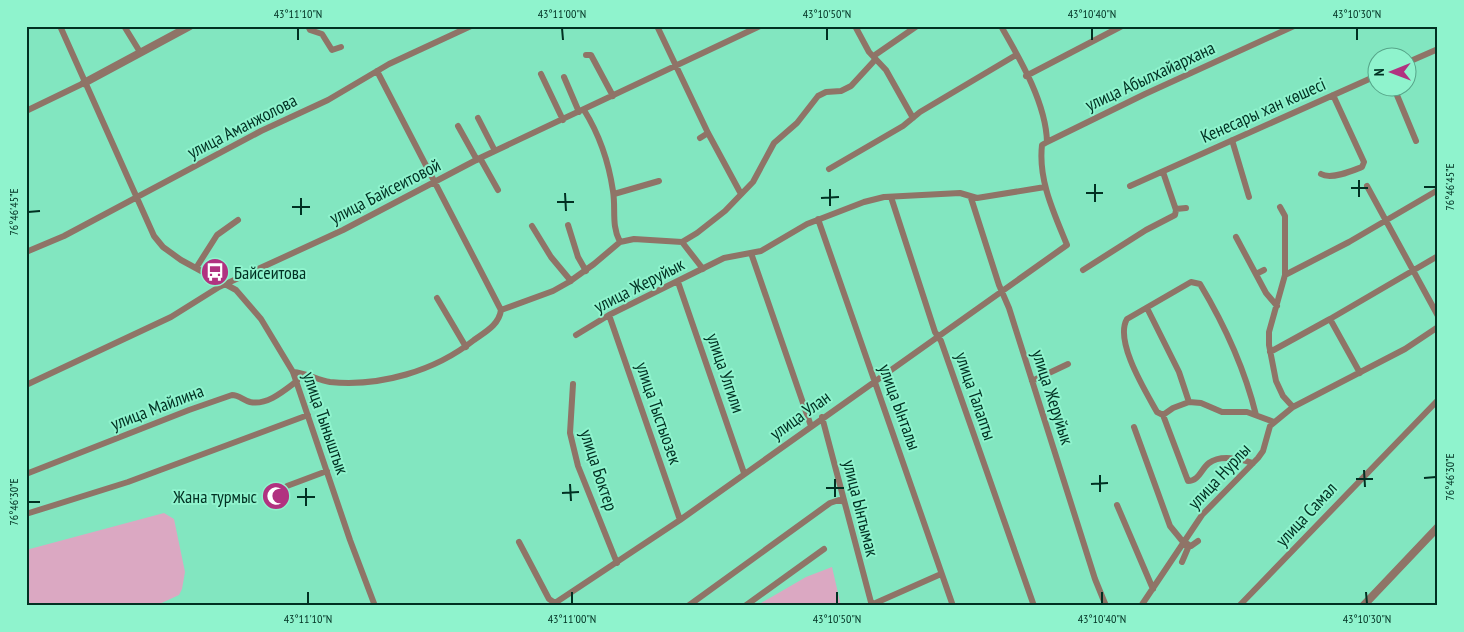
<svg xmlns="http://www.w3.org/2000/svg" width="1464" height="632" font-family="'PT Sans Narrow',sans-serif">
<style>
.green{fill:#dba8c2}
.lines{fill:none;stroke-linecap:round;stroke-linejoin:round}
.minor{stroke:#8f7467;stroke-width:6}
.tertiary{stroke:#8f7467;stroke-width:8}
.ticks{fill:none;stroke:#013022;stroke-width:2}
.labels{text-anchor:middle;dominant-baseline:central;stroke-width:4;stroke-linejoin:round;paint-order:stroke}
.street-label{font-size:18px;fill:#013022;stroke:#8ff3cd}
.poi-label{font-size:18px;fill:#013022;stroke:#8ff3cd;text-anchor:start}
.neatline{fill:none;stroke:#013022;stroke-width:2}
.ticks-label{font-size:12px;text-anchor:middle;fill:#013022}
</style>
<rect width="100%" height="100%" fill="#82e6c0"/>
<path class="green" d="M164,513L174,519L185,572L182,589L179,595L155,606H26V550Z
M832,567L841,606H756L806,577Z"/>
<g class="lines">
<path class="minor" d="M60,26L154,236L163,247L181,260L236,290L261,319L293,372L350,540L375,606
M124,26L140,52
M308,26L310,30L322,34L332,50L341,47
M657,26L708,133L741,194
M855,26L869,52L886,70L913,118
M586,55H591L613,96
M1406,63L1438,49
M377,71L501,310
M541,74L563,120
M1026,76L1122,26
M564,77L579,112
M1394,88L1416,141
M584,110C599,134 609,164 613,191C616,209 611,225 620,242
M26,111L84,83
M478,118L495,151
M458,126L477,160
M700,138L708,133
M1232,140L1249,197
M1047,142L1145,94L1294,26
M480,158L498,190
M829,169L903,126L920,112L1016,55
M1321,174C1331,180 1352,171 1362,167L1364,162L1333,95
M1130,186L1376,76
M1367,186L1438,316
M614,194L659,181
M891,197L935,332L941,341L1034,606
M971,198L999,285L1009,308L1095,579L1106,606
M1280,207L1285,216V275L1269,332V345L1276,381L1283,396L1293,407
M1176,209L1186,208
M818,219L953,606
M568,225L578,257L586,271
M532,226L551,257L571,281
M1236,237L1266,293L1277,306
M682,242L703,269
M26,252L64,236L261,131L328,100L389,64L471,26
M751,253L811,426
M196,268L217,235L238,220
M1083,270L1146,230L1175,215L1176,210L1163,172
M1256,274L1264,270
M1285,275L1349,242L1438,190
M678,282L744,473
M437,298L466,347
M1147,308L1179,372L1189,402
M609,315L680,520
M576,335L609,315L724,258L761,251L807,224L864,202L884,197L960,193L977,198L1045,187
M1270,352L1330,319
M293,372C307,373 317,380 330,382C380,387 435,371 474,340C485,332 499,325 501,310L553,291L569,282L594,264L620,242L634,239L682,242L697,233L725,211L753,182L774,143L797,123L818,96L826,92L841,91L851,86L874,61L875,55L917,26
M1360,373L1330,319L1438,256
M1032,381L1068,364
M573,384L570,433L578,466L617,563
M26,385L171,317L219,287L343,230L480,158L760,26
M1163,415L1188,481C1199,481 1201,469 1209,463C1221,454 1240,459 1253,463
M1256,415C1245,370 1224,324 1200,284L1191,282L1127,319C1114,341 1146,392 1157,412L1163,415L1173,408L1189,402L1201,403L1222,412H1247L1274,422
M822,417L872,606
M1134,427L1170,526L1188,548L1182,562
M26,474L189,410L232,395C239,395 243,400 250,402C267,406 285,390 297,381
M287,486L327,471
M1117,505L1153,589
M26,514L128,482L308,415
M519,542L549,599L555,603L680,520L1067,245C1054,213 1038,180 1042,145L1047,142C1046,103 1020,59 1001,26
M1186,543L1191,546L1198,541
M871,605L941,574
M688,606L830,503L839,500L844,502
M745,606L824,549
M1141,606L1202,515L1258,458L1263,451L1270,426L1293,407L1405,349L1438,327
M1239,606L1438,400"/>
<path class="tertiary" d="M84,83L190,26
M1363,606L1438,527"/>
</g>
<path class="ticks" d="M298,28V40M562,28L563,40M827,28V40M1092,28V40M1357,28V40M1359,180V197M1095,184V202M1424,187H1436M1351,188H1368M830,189V206M565,193L566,211M1086,193H1103M301,198V215M821,198L839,197M557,202H574M292,207H310M28,212L40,211M1364,470L1365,487M1100,475V492M1424,478L1436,477M835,479V497M1356,479H1373M570,484L571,501M1091,484L1108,483M306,488V506M826,488H844M562,493L579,492M297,497H315M28,502H40M308,592V604M572,592V604M837,592V604M1102,592V604M1366,592L1367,604"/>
<defs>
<symbol id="bus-disc" viewBox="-11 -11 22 22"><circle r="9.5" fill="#b13280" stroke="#8ff3cd"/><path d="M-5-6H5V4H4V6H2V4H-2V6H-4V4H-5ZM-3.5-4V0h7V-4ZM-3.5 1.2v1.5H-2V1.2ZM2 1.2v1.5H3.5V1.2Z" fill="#fff"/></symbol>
<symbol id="mosque-disc" viewBox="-11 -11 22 22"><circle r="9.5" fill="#b13280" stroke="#8ff3cd"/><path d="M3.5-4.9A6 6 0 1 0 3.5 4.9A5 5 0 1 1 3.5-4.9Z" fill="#fff"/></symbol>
</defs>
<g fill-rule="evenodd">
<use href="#bus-disc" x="199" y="256" width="32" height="32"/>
<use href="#mosque-disc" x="260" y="480" width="32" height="32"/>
</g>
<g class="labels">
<g class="street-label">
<text transform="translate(1150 76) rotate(-25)">улица Абылхайархана</text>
<text transform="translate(1263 110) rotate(-24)">Кенесары хан көшесі</text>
<text transform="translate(242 126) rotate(-27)">улица Аманжолова</text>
<text transform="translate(385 191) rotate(-27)">улица Байсеитовой</text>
<text transform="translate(639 285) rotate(-27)">улица Жеруйык</text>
<text transform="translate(726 373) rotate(71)">улица Улгили</text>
<text transform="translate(976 396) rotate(71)">улица Талапты</text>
<text transform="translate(1053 397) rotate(72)">улица Жеруйык</text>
<text transform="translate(157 407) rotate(-21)">улица Майлина</text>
<text transform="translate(900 407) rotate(70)">улица Ынталы</text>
<text transform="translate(659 413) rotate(71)">улица Тыстыозек</text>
<text transform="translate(800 415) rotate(-36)">улица Улан</text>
<text transform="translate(326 423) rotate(71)">улица Тыныштык</text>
<text transform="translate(599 470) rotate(72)">улица Боктер</text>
<text transform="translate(1219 476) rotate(-47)">улица Нурлы</text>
<text transform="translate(861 508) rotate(76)">улица Ынтымак</text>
<text transform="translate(1306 514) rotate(-47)">улица Самал</text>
</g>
<g class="poi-label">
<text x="234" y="272">Байсеитова</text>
<text x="257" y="496" text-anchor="end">Жана турмыс</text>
</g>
</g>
<rect width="1464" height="632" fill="none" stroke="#8ff3cd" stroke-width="55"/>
<g transform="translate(1392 72) rotate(269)"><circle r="24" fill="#8ff3cd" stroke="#56a589"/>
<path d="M0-4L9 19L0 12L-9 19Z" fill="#b13280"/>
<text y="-8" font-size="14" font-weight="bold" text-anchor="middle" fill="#013022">N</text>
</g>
<rect x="28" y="28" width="1408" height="576" class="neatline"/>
<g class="ticks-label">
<text x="298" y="18">43°11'10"N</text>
<text x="562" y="18">43°11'00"N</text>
<text x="827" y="18">43°10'50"N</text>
<text x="1092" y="18">43°10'40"N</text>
<text x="1357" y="18">43°10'30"N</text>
<text transform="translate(1450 187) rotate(-90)" y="4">76°46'45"E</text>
<text transform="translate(14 212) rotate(-90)" y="4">76°46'45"E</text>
<text transform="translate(1450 477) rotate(-90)" y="4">76°46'30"E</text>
<text transform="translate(14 502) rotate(-90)" y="4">76°46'30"E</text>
<text x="308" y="623">43°11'10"N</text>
<text x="572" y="623">43°11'00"N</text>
<text x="837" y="623">43°10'50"N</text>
<text x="1102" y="623">43°10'40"N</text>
<text x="1367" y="623">43°10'30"N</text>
</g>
</svg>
